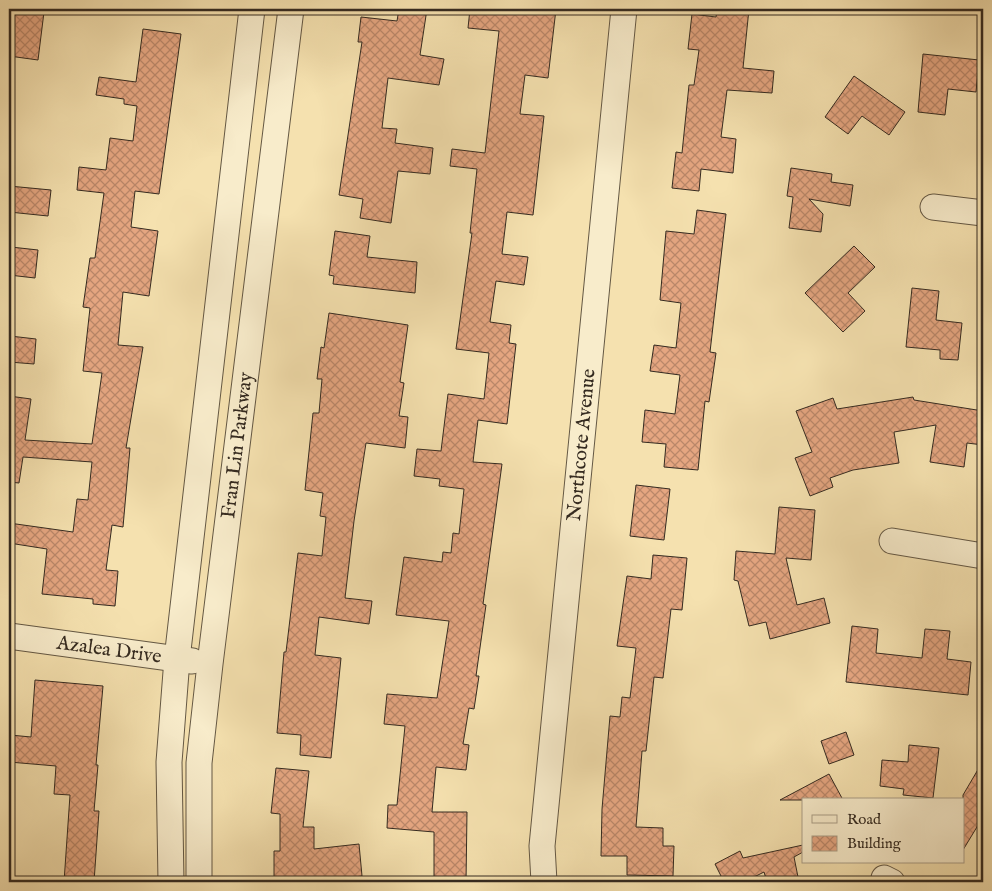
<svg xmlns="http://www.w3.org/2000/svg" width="992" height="891" font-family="'IM FELL English',serif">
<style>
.building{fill:url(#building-cross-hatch);stroke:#342a20}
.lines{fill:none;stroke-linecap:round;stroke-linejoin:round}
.minor-casing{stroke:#645844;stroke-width:27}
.minor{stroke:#f8eccb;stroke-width:25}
.labels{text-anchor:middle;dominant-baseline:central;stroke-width:4.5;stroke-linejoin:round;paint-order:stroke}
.street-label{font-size:20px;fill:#342a20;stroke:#f8eccb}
</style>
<defs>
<pattern id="building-cross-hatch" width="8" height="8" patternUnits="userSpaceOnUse" patternTransform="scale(1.25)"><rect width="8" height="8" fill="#e5a681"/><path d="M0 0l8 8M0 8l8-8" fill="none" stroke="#ba8769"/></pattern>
</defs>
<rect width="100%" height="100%" fill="#f5e1af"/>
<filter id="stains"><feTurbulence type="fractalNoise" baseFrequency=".004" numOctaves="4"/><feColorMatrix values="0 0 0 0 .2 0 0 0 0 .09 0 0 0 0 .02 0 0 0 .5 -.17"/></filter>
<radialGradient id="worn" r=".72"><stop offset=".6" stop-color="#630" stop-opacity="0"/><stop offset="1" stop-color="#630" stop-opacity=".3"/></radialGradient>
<path class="building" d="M9,9L44,12L38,60L9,56Z
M399,9H427L420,55L444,59L439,85L388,78L382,128L397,129L395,143L433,148L430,174L398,171L391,223L360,218L363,199L339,195L362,42H358L361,17L397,21Z
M470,9L520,12V9H556L548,78L525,75L520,114L544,116L533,215L507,212L502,254L528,257L524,285L496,281L490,322L511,325L509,343L516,344L507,424L478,420L473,462L502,464L483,604L486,605L476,676H479L474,709L469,708L463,744L469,745L466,770L436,767L432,812H467L466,882H434V832L387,828L388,805H397L405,726L384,724L387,694L437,698L449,621L396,615L404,557L442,562L443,552L451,553L453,533L459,534L464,489L439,486L440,479L414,476L417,449L441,451L448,394L484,399L489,353L456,349L472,233H470L477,169L450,166L452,149L485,153L499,31L468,28Z
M717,9H749L743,68L774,71L772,93L727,90L721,137L736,139L733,173L701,169L699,191L672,188L676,152L682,153L689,85H694L699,50L688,49L692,14L716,17Z
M143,29L181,34L159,194L135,191L131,227L158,231L149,296L123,292L118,345L143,347L126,448H130L123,527L112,525L106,570L118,571L115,606L93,604V599L42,594L47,549L9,543V523L73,532L77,499L88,500L92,462L23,457L19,483L9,482V396L31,399L25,440L92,444L102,373L83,371L90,308L83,307L90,258H95L104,193L77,190L79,167L106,170L110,138L133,141L137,106L124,104V99L96,95L99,77L136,82Z
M923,54L979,60L976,92L948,89L945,115L918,112Z
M854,76L905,112L889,135L862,116L848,134L825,117Z
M791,168L832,174L831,182L853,185L850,206L809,199L823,214L821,232L789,228L793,197L787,196Z
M9,186L51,190L48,216L9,212Z
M697,210L726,214L710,352L716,353L709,402L705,401L698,470L664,467L666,444L642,442L645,410L675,414L680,375L650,371L654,345L676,348L681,303L660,300L666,231L694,234Z
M335,231L370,236L367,257L417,262L415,293L333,284L334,276L329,275Z
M854,246L875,267L848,293L865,311L843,332L805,293Z
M11,247L38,250L35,278L9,275Z
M912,288L939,291L936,320L962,323L958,360L940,359V350L906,347Z
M329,313L408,325L400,382L404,383L399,416L408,417L405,448L366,443L354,521L345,598L372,601L369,624L319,617L315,655L341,658L331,758L300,755L301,735L277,733L284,652H286L298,553L322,556L326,517L320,516L323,493L305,490L313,413H319L322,379H317L321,347L324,348Z
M10,336L36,339L34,364L9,362Z
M913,397L914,400L983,411V445L967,443L964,467L930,462L936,425L894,432L899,463L853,470L830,478L833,487L810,496L795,458L812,452L796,411L833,398L837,409Z
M636,485L670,489L664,540L630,536Z
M779,507L815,510L811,560L786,558L797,605L824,598L830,623L770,639L766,622L749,626L738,581L734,580L736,551L775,554Z
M653,555L687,558L682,610L671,609L663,678L654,677L646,751H642L636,827L663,828V846H674L673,876L627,875V856H601L602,809L610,716L620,717L622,697L630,698L636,648L617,646L627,576L651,579Z
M852,626L878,629L876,653L922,658L925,629L950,631L947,659L971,662L968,695L846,682Z
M35,680L103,686L96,765H98L94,811H99L94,882H64L70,795L54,794L56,766L9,762L10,735L31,737Z
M846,732L854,755L829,764L821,741Z
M909,745L939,748L933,798L903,795L904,789L880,786L882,760L908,762Z
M983,761V817L963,850V795Z
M276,768L309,771L303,827H314V849L359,844L362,876L336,879L274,877V851H280V814L271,813Z
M829,774L843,800H780Z
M803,845V852L794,857L799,882H767L764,872L744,882H724L715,864L740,851L743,858Z"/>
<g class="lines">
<defs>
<g id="minor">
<path d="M933,207L983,213"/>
<path d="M892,541L983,556"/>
<path id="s1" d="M9,636L192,661"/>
<path d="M884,878L892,882"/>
<path d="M171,882L169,762L177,659L252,9"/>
<path id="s2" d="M199,882V763L210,664L291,9"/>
<path id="s3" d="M544,882L542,846L624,9"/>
</g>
</defs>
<use href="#minor" class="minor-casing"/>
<use href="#minor" class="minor"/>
</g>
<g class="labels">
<g class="street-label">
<text stroke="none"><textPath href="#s2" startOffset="439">Fran Lin Parkway</textPath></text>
<text stroke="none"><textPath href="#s3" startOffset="439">Northcote Avenue</textPath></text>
<text stroke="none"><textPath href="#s1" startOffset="101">Azalea Drive</textPath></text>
</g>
</g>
<rect width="992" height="891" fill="none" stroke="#f5e1af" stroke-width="30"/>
<rect x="10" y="10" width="972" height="871" fill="none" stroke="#342a20" stroke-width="2.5"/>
<rect x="15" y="15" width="962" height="861" fill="none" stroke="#342a20"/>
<rect x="802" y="798" width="162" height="65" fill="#f8eccb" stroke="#aa9e87"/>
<rect x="812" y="815" width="25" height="8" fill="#f8eccb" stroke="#aa9e87"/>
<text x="847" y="824" font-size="15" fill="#342a20">Road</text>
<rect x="812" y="836" width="25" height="15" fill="url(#building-cross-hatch)" stroke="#aa9e87"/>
<text x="847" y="848" font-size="15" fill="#342a20">Building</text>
<rect width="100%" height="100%" filter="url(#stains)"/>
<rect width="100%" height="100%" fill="url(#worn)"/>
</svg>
